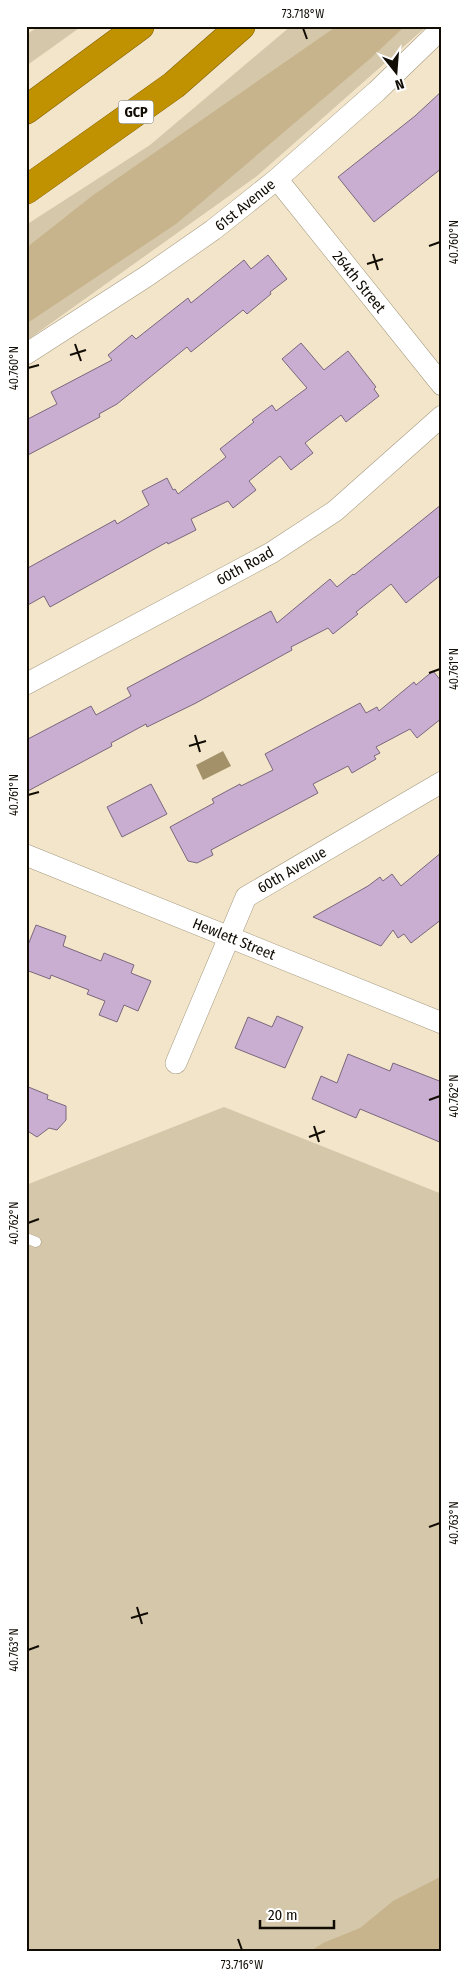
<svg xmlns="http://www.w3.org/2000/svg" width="468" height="1978" font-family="'Fira Sans Condensed',sans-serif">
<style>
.green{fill:#d5c7aa}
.forest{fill:#c7b48c}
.water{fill:#a3916a}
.building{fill:#c9aed1;stroke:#79677d}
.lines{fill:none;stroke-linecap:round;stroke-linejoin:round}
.lane-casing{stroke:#a69a80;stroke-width:11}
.street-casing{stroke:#a69a80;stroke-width:22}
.highway-casing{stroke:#836202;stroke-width:29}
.lane{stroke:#fff;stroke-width:10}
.street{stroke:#fff;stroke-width:21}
.highway{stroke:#c09101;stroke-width:28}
.ticks{fill:none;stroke:#110c04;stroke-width:2}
.labels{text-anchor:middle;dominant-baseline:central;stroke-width:4;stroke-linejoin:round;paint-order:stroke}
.shield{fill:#fff;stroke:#58554f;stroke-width:1}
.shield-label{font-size:14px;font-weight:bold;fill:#110c04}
.street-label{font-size:15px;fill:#110c04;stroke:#fff}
.neatline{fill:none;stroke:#110c04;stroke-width:2}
.ticks-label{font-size:12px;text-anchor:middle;fill:#110c04}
</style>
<rect width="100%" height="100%" fill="#f2e5c9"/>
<path class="green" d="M39,26H82L26,66V35Z
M291,26H427L257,176L26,341V225L150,145Z
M224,1107L442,1194V1952H26V1185Z"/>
<path class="forest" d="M337,26H405L371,58L176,224L26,324V248L92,196Z
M442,1876V1947L436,1952H309L323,1943L360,1928L393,1901Z"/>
<path class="water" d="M223,751L231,766L203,780L196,765Z"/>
<path class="building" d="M442,91V168L374,222L338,177L415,116Z
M268,255L287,279L270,292L271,294L247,314L243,310L191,352L187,347L117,404L99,414L100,417L26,456V420L57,404L51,392L112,360L108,355L132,335L136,339L188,298L191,303L244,260L251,269Z
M301,343L324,370L348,351L376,387L374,389L379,396L346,422L341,415L305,443L313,453L291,470L280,456L249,481L256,490L233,508L228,501L191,519L196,530L168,544L167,542L50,607L44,596L26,606V569L115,520L117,524L149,505L142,491L167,478L173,490L175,489L178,494L226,457L220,449L254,422L252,420L272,405L276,411L307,388L282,359Z
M442,504V574L406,603L391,584L356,612L358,614L333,634L328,628L291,647L292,650L196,703L147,727L146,724L111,743L112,746L26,792V740L91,706L96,715L131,696L127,688L271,611L277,623L330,579L337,587L353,574L354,575Z
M433,671L442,682V718L417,738L410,729L376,747L380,753L374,756L376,759L352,773L348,766L313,784L318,793L211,850L213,855L197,863L188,861L170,827L214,803L212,799L240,784L241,786L273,770L265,754L360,703L366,713L377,707L379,711L414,682L416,685Z
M151,784L167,814L122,837L107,807Z
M442,852V919L411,943L404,934L398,938L393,930L381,946L313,917L368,886L380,877L383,881L392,874L401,886Z
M36,925L66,936L63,946L101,961L104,953L134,965L131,973L151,981L138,1011L124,1005L117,1022L99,1015L105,1001L87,994L89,990L51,975L50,979L26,970V950Z
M277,1016L303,1027L285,1068L235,1048L248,1017L272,1027Z
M348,1054L390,1071L393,1063L442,1082V1143L360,1109L356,1118L312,1099L321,1076L337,1083Z
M26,1086L48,1095L47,1099L66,1106V1120L57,1130L49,1128L37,1137L26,1130Z"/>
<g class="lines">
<defs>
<path id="lane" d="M26,1238L36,1242"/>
<path id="street" d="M277,179L442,385
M26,354L147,276L213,230L277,179L377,91L442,28
M26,684L271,553L335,511L442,416
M26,855L442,1023
M176,1063L246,897L442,782"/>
<path id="highway" d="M26,110L140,26
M26,190L174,85L241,26"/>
</defs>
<use href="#lane" class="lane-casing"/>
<use href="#street" class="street-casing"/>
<use href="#highway" class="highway-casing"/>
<use href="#lane" class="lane"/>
<use href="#street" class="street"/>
<use href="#highway" class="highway"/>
</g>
<path class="ticks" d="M303,28L307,39M429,246L440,242M373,254L378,270M367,264L383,259M75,344L81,361M70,355L86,350M28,368L39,365M429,673L440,669M195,735L200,752M189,746L206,741M28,795L39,792M429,1100L440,1096M314,1126L319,1142M309,1137L325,1131M28,1223L39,1219M429,1527L440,1523M137,1607L142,1624M131,1618L148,1613M28,1650L39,1646M238,1939L242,1950"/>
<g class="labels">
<rect class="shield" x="118.5" y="100.5" width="35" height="23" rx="4"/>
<g class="shield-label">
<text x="136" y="112">GCP</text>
</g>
<g class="street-label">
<text transform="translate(245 205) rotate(-39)">61st Avenue</text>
<text transform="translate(359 282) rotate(51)">264th Street</text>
<text transform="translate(245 566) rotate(-29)">60th Road</text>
<text transform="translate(292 870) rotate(-30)">60th Avenue</text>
<text transform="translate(234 939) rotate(22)">Hewlett Street</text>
</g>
</g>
<rect width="468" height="1978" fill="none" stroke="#ffffff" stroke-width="55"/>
<g transform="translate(396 72) rotate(163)" stroke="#ffffff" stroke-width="4" paint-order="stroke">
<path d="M0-4L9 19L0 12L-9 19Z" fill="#110c04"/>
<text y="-8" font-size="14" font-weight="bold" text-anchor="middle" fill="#110c04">N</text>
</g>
<path d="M260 1920v8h74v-8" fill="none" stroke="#110c04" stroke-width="2.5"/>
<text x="268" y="1920" font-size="15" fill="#110c04" stroke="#ffffff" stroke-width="4" paint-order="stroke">20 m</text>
<rect x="28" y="28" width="412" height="1922" class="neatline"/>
<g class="ticks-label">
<text x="303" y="18">73.718°W</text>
<text transform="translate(454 242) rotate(-90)" y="4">40.760°N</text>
<text transform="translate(14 368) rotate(-90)" y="4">40.760°N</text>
<text transform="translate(454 669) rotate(-90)" y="4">40.761°N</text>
<text transform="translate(14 795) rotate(-90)" y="4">40.761°N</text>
<text transform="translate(454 1096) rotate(-90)" y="4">40.762°N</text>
<text transform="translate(14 1223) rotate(-90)" y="4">40.762°N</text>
<text transform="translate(454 1523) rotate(-90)" y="4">40.763°N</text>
<text transform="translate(14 1650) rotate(-90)" y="4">40.763°N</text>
<text x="242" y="1969">73.716°W</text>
</g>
</svg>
